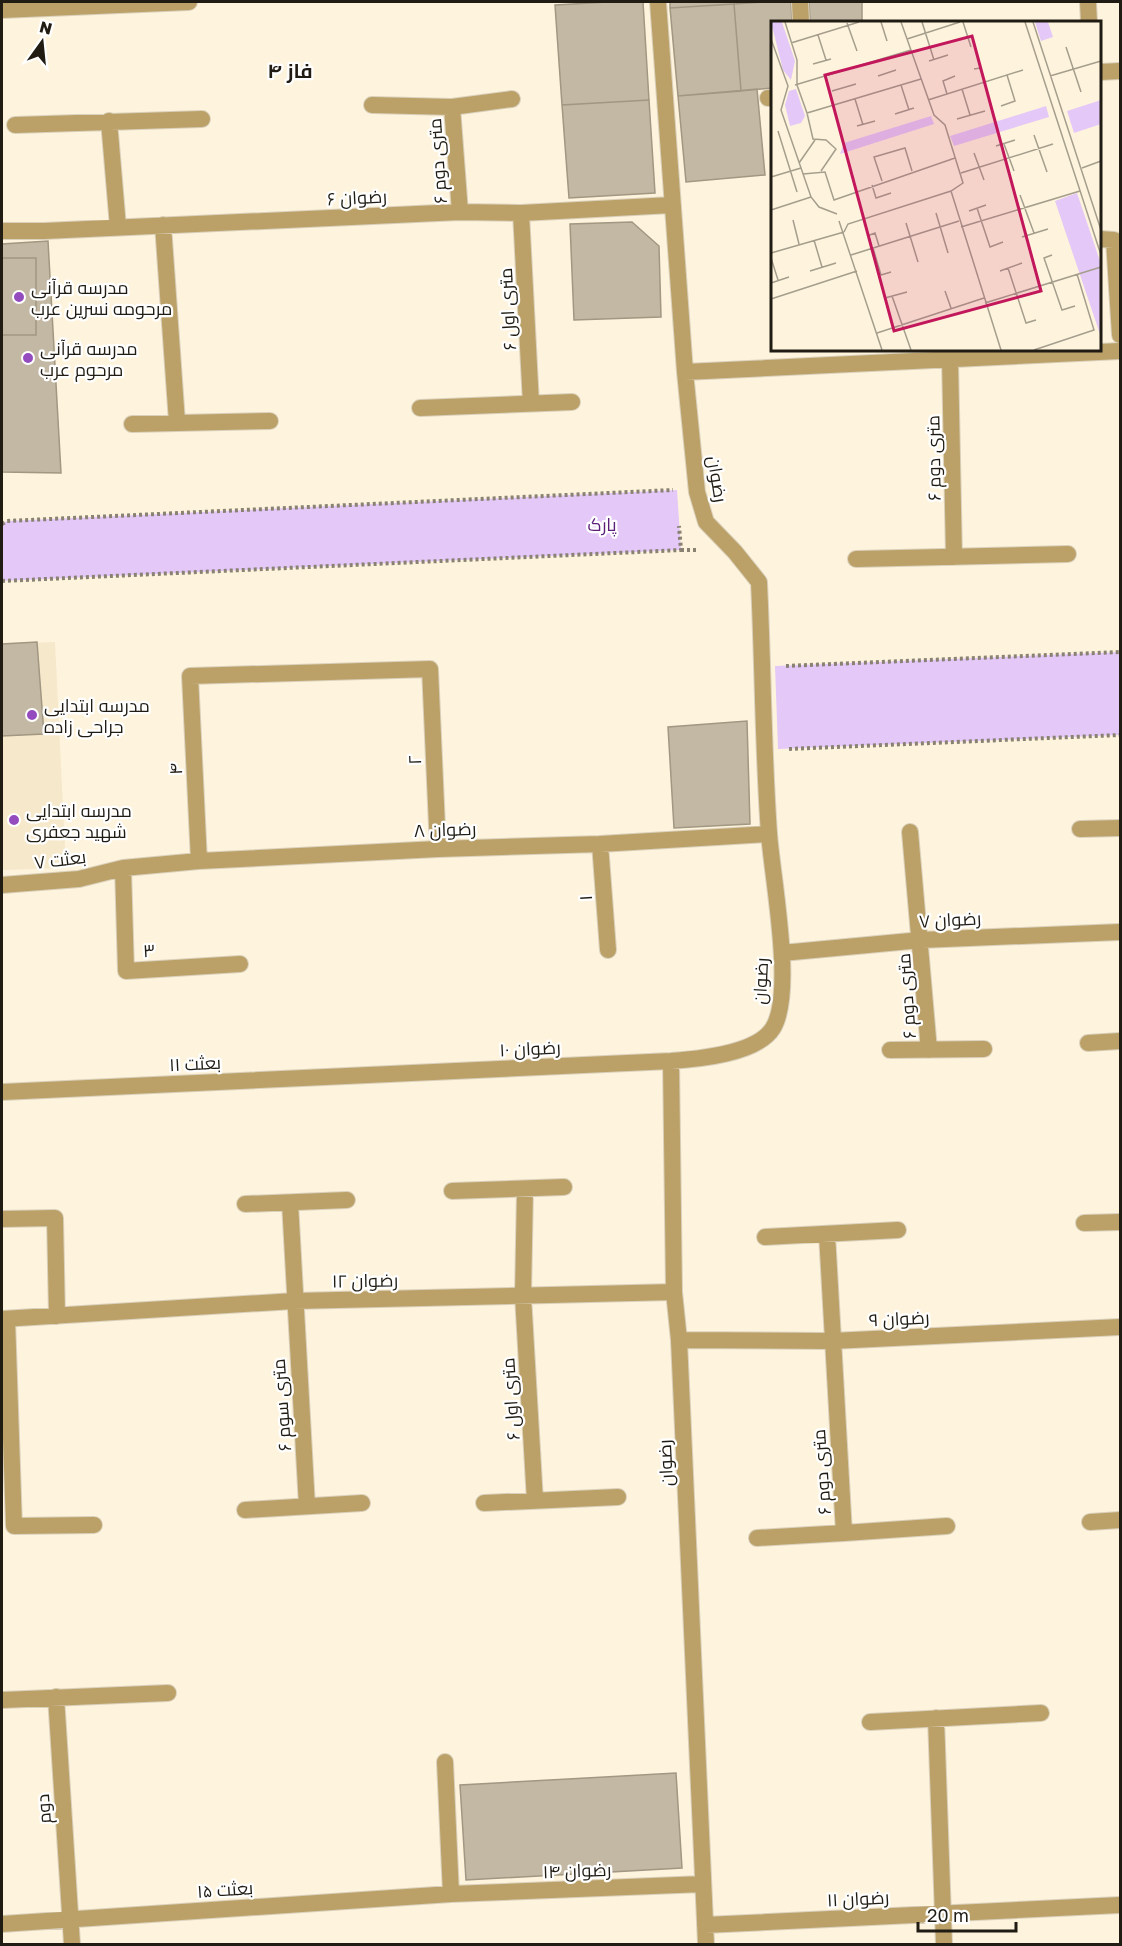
<svg xmlns="http://www.w3.org/2000/svg" width="1122" height="1946" font-family="'Golos Text',Cairo,sans-serif">
<style>
.built{fill:#f6e8cb}
.green{fill:#e4c8f8}
.building{fill:#c3b8a3;stroke:#a19782;stroke-width:1.5}
.lines{fill:none;stroke-linecap:round;stroke-linejoin:round}
.minor-casing{stroke:#dad1bd;stroke-width:18}
.path{stroke:#898273;stroke-width:4;stroke-dasharray:3 3;stroke-linecap:butt}
.minor{stroke:#bba168;stroke-width:16}
.poi-dot{fill:#944bbe;stroke:#fff;stroke-width:2}
.labels{text-anchor:middle;dominant-baseline:central;stroke-width:4.5;stroke-linejoin:round;paint-order:stroke}
.street-label{font-size:18px;fill:#201c14;stroke:#fff}
.poi-label{font-size:18px;fill:#201c14;stroke:#fff;text-anchor:start}
.park-label{font-size:18px;fill:#5b1f7a;stroke:#fff}
.neighbourhood-label{font-size:20px;font-weight:bold;fill:#201c14;stroke:#fff}
.inset-road{fill:none;stroke:#a59e8d;stroke-width:1.5}
.view{fill:#c2185b;fill-opacity:0.15;stroke:#c2185b;stroke-width:3}
.inset-edge{fill:none;stroke:#201c14;stroke-width:3}
</style>
<rect width="100%" height="100%" fill="#fef4dd"/>
<path class="built" d="M55,642L66,868L2,870V644Z"/>
<path class="green" d="M677,490L681,550L2,581V524L7,521Z
M1120,652V735L778,749L775,666Z"/>
<path class="building" d="M608,2H643L649,100L562,105L555,5Z
M670,2H734V4L670,8Z
M763,2H791L792,22H772V88L741,91L734,4Z
M809,2H862V22H810Z
M734,4L741,91L678,96L670,8Z
M757,89L765,175L686,182L678,96Z
M649,100L655,193L569,198L562,105Z
M632,222L659,246L661,317L574,320L570,224Z
M48,241L61,473L2,472V244Z
M2,258H36V335H2Z
M37,642L44,734L2,736V644Z
M747,721L750,824L674,828L668,727Z
M676,1773L682,1868L466,1880L460,1785Z"/>
<g class="lines">
<defs>
<path id="minor" d="M800,2L801,22
M1088,2L1089,22
M2,10L189,2
M1100,72L1120,71
M768,98H772
M372,105L452,107L512,99
M452,107L460,212
M109,121L118,227
M15,125L202,119
M521,213L531,404
M163,225L177,422
M2,231H44L460,212L521,213L672,205
M1100,239L1114,240L1120,335
M950,359L954,557
M685,372L1120,351
M420,408L572,402
M132,424L270,421
M856,559L1068,554
M1080,829L1120,828
M910,832L929,1050
M600,844L608,950
M199,861L190,676L430,669L438,849
M123,868L126,971L240,964
M2,885L79,879L123,868L199,861L438,849L600,844L769,834
M782,953L921,940L1120,932
M1088,1043L1120,1041
M890,1050L984,1049
M671,1061L674,1292L679,1340L706,1944
M2,1092L671,1061C699,1059 757,1054 773,1028C795,992 772,877 769,833C763,750 763,666 759,582L735,552L706,522L697,492L685,372L658,2
M525,1189L523,1296L535,1501
M452,1191L564,1187
M290,1203L307,1506
M245,1204L347,1200
M2,1219L55,1218L57,1316
M1084,1223L1120,1222
M827,1234L844,1533L947,1526
M765,1237L898,1230
M2,1319L294,1301L674,1292
M7,1319L14,1526L94,1525
M679,1340L832,1341L1120,1327
M484,1503L618,1497
M245,1510L362,1503
M1090,1522L1120,1520
M757,1538L844,1533
M56,1697L72,1944
M3,1700L168,1693
M936,1718L944,1944
M870,1722L1041,1713
M445,1762L451,1894
M2,1924L451,1894L703,1884
M705,1925L1120,1905"/>
</defs>
<use href="#minor" class="minor-casing"/>
<path class="path" d="M2,524L7,521L673,490
M681,550H698
M2,581L681,550L679,526
M786,666L1120,652
M789,749L1120,735"/>
<use href="#minor" class="minor"/>
</g>
<g class="poi-dot">
<circle cx="19" cy="297" r="6"/>
<circle cx="28" cy="358" r="6"/>
<circle cx="32" cy="715" r="6"/>
<circle cx="14" cy="820" r="6"/>
</g>
<g class="labels">
<g class="street-label">
<text transform="translate(437 161) rotate(-94)">۶ متری دوم</text>
<text transform="translate(357 197) rotate(-3)">رضوان ۶</text>
<text transform="translate(507 309) rotate(-93)">۶ متری اول</text>
<text transform="translate(933 458) rotate(-91)">۶ متری دوم</text>
<text transform="translate(718 479) rotate(81)">رضوان</text>
<text transform="translate(414 760) rotate(-92)">۲</text>
<text transform="translate(175 769) rotate(-93)">۴</text>
<text transform="translate(445 829) rotate(-2)">رضوان ۸</text>
<text transform="translate(60 859) rotate(-7)">بعثت ۷</text>
<text transform="translate(585 898) rotate(-94)">۱</text>
<text transform="translate(950 919) rotate(-3)">رضوان ۷</text>
<text transform="translate(149 950) rotate(-3)">۳</text>
<text transform="translate(760 981) rotate(-87)">رضوان</text>
<text transform="translate(906 996) rotate(-94)">۶ متری دوم</text>
<text transform="translate(530 1048) rotate(-3)">رضوان ۱۰</text>
<text transform="translate(195 1063) rotate(-3)">بعثت ۱۱</text>
<text transform="translate(365 1280) rotate(-1)">رضوان ۱۲</text>
<text transform="translate(899 1318) rotate(-3)">رضوان ۹</text>
<text transform="translate(510 1399) rotate(-94)">۶ متری اول</text>
<text transform="translate(281 1405) rotate(-94)">۶ متری سوم</text>
<text transform="translate(665 1463) rotate(-93)">رضوان</text>
<text transform="translate(821 1472) rotate(-94)">۶ متری دوم</text>
<text transform="translate(43 1809) rotate(-94)">دوم</text>
<text transform="translate(577 1870) rotate(-2)">رضوان ۱۴</text>
<text transform="translate(225 1889) rotate(-4)">بعثت ۱۵</text>
<text transform="translate(858 1898) rotate(-3)">رضوان ۱۱</text>
</g>
<g class="poi-label">
<text x="31" y="287">مدرسه قرآنی<tspan x="31" dy="21">مرحومه نسرین عرب</tspan></text>
<text x="40" y="348">مدرسه قرآنی<tspan x="40" dy="21">مرحوم عرب</tspan></text>
<text x="44" y="705">مدرسه ابتدایی<tspan x="44" dy="21">جراحی زاده</tspan></text>
<text x="26" y="810">مدرسه ابتدایی<tspan x="26" dy="21">شهید جعفری</tspan></text>
</g>
<g class="park-label">
<text x="602" y="524">پارک</text>
</g>
<g class="neighbourhood-label">
<text x="290" y="70">فاز ۴</text>
</g>
</g>
<g transform="translate(771 21)">
<rect width="330" height="330" fill="#fef4dd"/>
<path d="M0,1H11L24,40L20,59L12,49ZM264,1H277L282,16L270,20ZM25,68L34,95L30,102L19,105L14,84L18,70ZM330,79V103L303,112L296,90ZM275,85L278,96L183,125L179,115ZM160,95L163,103L69,133L73,122ZM306,172L330,243V316L284,180Z" fill="#e4c8f8"/>
<path class="inset-road" d="M14,1L26,39V64L36,92L150,58M110,1L116,20M151,1L163,39M192,1L200,26M254,1L330,234M262,1L330,209M76,2L86,30M47,14L55,39M0,18L17,65L10,89L40,176L48,186L66,193M136,18L189,1M20,22L88,1M295,26L310,71M158,40L177,34M42,43L60,38M203,48L209,47L214,61M107,55L125,49M279,55L330,40M24,64L140,29M130,64L138,89M191,68L199,94M61,70L85,63M176,73L172,60L184,55M84,78L92,104M157,79L252,49M230,85L244,80L236,54M36,92L42,118L55,119L65,128L50,150M124,93L143,87M186,98L214,90M86,105L104,100M7,110L26,171M263,114L276,151M233,123L243,150M225,125L244,119M203,132L213,159M28,142L44,119M311,147L330,140M190,152L282,123M32,153L54,151L63,179L184,137M0,156L30,147M111,160L103,136L134,127L141,150M101,164L105,177L120,172M180,170L230,329M249,174L263,212M206,187L219,226L232,221M0,189L40,176M198,190L215,184M165,192L177,232M22,199L28,223M68,200L111,329M135,202L147,241M190,206L309,170M73,211L77,203L180,170L192,162L174,104L163,94L130,1M96,215L104,212L108,225M251,216L277,208M43,219L51,246M102,227L110,254L120,251M0,232L73,211M80,234L188,200M281,234L273,237L291,289L304,285M0,237L7,259M237,247L255,302L265,299M39,250L65,242M229,250L251,242M0,262L18,256M174,270L180,287M121,275L140,329M114,277L136,271M0,278L86,250M214,282L330,246M106,312L213,277M263,329L323,309L306,253"/>
<path class="view" d="M201,15L270,270L123,310L54,54Z"/>
<rect width="330" height="330" class="inset-edge"/>
</g>
<rect width="1122" height="1946" fill="none" stroke="#201c14" stroke-width="6"/>
<g transform="translate(42 42) rotate(15)" stroke="#ffffff" stroke-width="4.5" paint-order="stroke">
<path d="M0-4.5L10 22L0 15L-10 22Z" fill="#201c14"/>
<text y="-9" font-size="16" font-weight="bold" text-anchor="middle" fill="#201c14">N</text>
</g>
<path d="M918 1922v9h98v-9" fill="none" stroke="#201c14" stroke-width="3"/>
<text x="927" y="1922" font-size="18" fill="#201c14" stroke="#ffffff" stroke-width="4.5" paint-order="stroke">20 m</text>
</svg>
